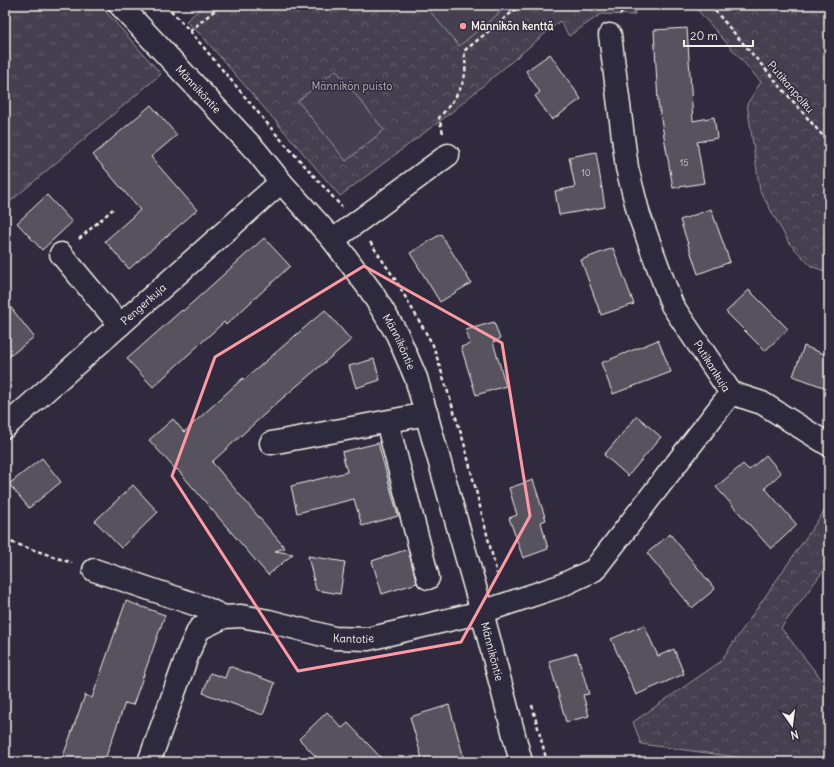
<svg xmlns="http://www.w3.org/2000/svg" width="834" height="767" font-family="Delius,sans-serif">
<style>
.grass{fill:url(#grass-tufts);stroke:#9c989c}
.park{fill:url(#park-crowns);stroke:#9c989c}
.garden{fill:#454050;stroke:#9c989c}
.building{fill:#56525f;stroke:#f4f1e8}
.lines{fill:none;stroke-linecap:round;stroke-linejoin:round}
.minor-casing{stroke:#f4f1e8;stroke-width:25}
.path{stroke:#f4f1e8;stroke-width:2.5;stroke-dasharray:4 3;stroke-linecap:butt}
.minor{stroke:#2f2a3d;stroke-width:22}
.marked{fill:none;stroke:#ff9aa2;stroke-width:3;stroke-linejoin:round}
.poi-dot{fill:#ff9aa2;stroke:#2f2a3d;stroke-width:1.5}
.labels{text-anchor:middle;dominant-baseline:central;stroke-width:3;stroke-linejoin:round;paint-order:stroke}
.number-label{font-size:9px;fill:#ccc9c6}
.poi-label{font-size:11px;font-weight:bold;fill:#f4f1e8;stroke:#2f2a3d;text-anchor:start}
.park-label{font-size:11px;fill:#b7b3b3;stroke:#2f2a3d}
.street-label{font-size:11px;fill:#f4f1e8;stroke:#2f2a3d}
</style>
<defs>
<pattern id="grass-tufts" width="24" height="20" patternUnits="userSpaceOnUse"><rect width="24" height="20" fill="#454050"/><path d="M3 7l-1-3M5 7V3M7 7l1-3M15 17l-1-3M17 17v-4M19 17l1-3" fill="none" stroke="#605c69"/></pattern>
<pattern id="park-crowns" width="20" height="18" patternUnits="userSpaceOnUse"><rect width="20" height="18" fill="#454050"/><path d="M2 6a3 3 0 1 1 6 0M12 15a3 3 0 1 1 6 0" fill="none" stroke="#605c69"/></pattern>
</defs>
<rect width="100%" height="100%" fill="#2f2a3d"/>
<filter id="ink" filterUnits="userSpaceOnUse"><feTurbulence type="fractalNoise" baseFrequency=".025" numOctaves="2"/><feDisplacementMap in="SourceGraphic" scale="8" xChannelSelector="R" yChannelSelector="G"/><feConvolveMatrix kernelMatrix="1 2 1 2 8 2 1 2 1" color-interpolation-filters="sRGB"/></filter>
<g filter="url(#ink)">
<path class="grass" d="M5,5H100L161,74L5,206Z"/>
<path class="park" d="M204,5H639L634,15L601,14L569,36L560,21L448,115L340,196L202,36L186,21Z
M693,5H829V273L811,266L789,243L760,191L747,104L761,82Z
M829,504V563L781,628L829,689V762H773L641,744L633,722L720,662Z"/>
<path class="garden" d="M425,5H509L459,46Z
M336,70L384,130L346,161L298,101Z"/>
<path class="building" d="M687,28L693,121L714,117L717,138L697,142L704,183L673,188L658,102L654,30Z
M550,54L581,99L552,120L535,96L540,92L526,71Z
M151,105L177,135L151,157L197,210L129,269L105,241L140,210L93,155Z
M596,152L605,207L559,215L555,191L575,187L569,157Z
M47,195L72,222L42,250L17,223Z
M711,209L730,262L698,274L680,220Z
M441,234L471,283L440,302L410,253Z
M264,238L290,266L226,325L224,322L153,387L127,359L182,310L183,311Z
M613,248L634,304L601,315L581,260Z
M749,290L788,329L765,351L726,312Z
M5,300L34,337L5,360Z
M325,310L351,340L278,402L212,462L285,548L275,551L293,554L268,575L177,469L176,470L149,440L173,419L184,432L243,378L244,380Z
M494,322L500,339L493,342L506,386L476,395L461,347L470,344L466,330Z
M658,340L671,372L613,394L601,363Z
M804,346L829,356V389L793,376Z
M374,359L380,380L356,388L349,366Z
M637,416L661,437L628,476L604,455Z
M378,443L398,516L362,526L354,499L297,513L291,486L347,472L342,452Z
M766,455L781,473L765,488L797,525L771,549L716,487L743,464L749,470Z
M42,458L61,482L29,508L9,484Z
M533,480L546,520L541,522L548,549L523,558L509,518L517,515L509,488Z
M133,485L158,512L121,548L95,521Z
M670,534L715,589L692,608L647,553Z
M408,549L417,583L382,594L372,561Z
M308,556L345,562L340,594L316,590Z
M126,601L165,615L133,705L125,703L104,762H61L85,695L92,698Z
M644,625L658,656L674,649L684,674L636,695L611,639Z
M577,653L589,694L583,695L589,716L566,722L549,661Z
M229,666L275,683L263,715L203,693L210,673L225,678Z
M449,705L465,762H423L410,717Z
M327,712L342,728L348,723L385,762H321L299,739Z"/>
<g class="lines">
<defs>
<g id="minor">
<path id="s1" d="M120,5L257,152L281,182L333,240L371,291L397,334L416,378L482,612L521,762"/>
<path d="M333,240L448,155"/>
<path d="M61,254L120,325"/>
<path d="M731,393L762,403L829,445"/>
<path d="M387,422L428,578"/>
<path id="s2" d="M5,427L281,182"/>
<path d="M271,443L427,414"/>
<path d="M94,570L203,607L224,617"/>
<path id="s3" d="M149,762L189,651L199,629L224,617L241,616L269,621L334,638L368,639L482,612L560,586L594,570L731,393L672,305L639,215L627,168L610,35"/>
</g>
</defs>
<use href="#minor" class="minor-casing"/>
<path class="path" d="M166,5L190,31L276,134L342,207
M710,5L829,143
M620,15L626,5
M190,31L221,5
M443,133L439,118C450,105 463,90 465,73C466,66 465,58 464,51L521,5
M79,239L113,209
M370,242L395,279L433,345L464,443L497,574
M5,540L72,563
M532,705L547,762"/>
<use href="#minor" class="minor"/>
</g>
</g>
<path class="marked" d="M364,266L502,343L530,516L461,642L298,671L172,476L215,357Z"/>
<circle class="poi-dot" cx="463" cy="26" r="4"/>
<g class="labels">
<g class="number-label">
<text x="684" y="162">15</text>
<text x="586" y="172">10</text>
</g>
<g class="poi-label">
<text x="471" y="26">Männikön kenttä</text>
</g>
<g class="park-label">
<text x="352" y="86">Männikön puisto</text>
</g>
<g class="street-label">
<text transform="translate(791 87) rotate(49)">Putikanpolku</text>
<text stroke="none"><textPath href="#s1" startOffset="115">Männiköntie</textPath></text>
<text stroke="none"><textPath href="#s2" startOffset="185">Pengerkuja</textPath></text>
<text stroke="none"><textPath href="#s1" startOffset="439">Männiköntie</textPath></text>
<text transform="translate(712 366) rotate(58)">Putikankuja</text>
<text stroke="none"><textPath href="#s3" startOffset="302">Kantotie</textPath></text>
<text stroke="none"><textPath href="#s1" startOffset="763">Männiköntie</textPath></text>
</g>
</g>
<rect width="834" height="767" fill="none" stroke="#2f2a3d" stroke-width="20"/>
<rect x="10" y="10" width="814" height="747" fill="none" stroke="#f4f1e8" stroke-width="1.5" filter="url(#ink)"/>
<g transform="translate(792 725) rotate(166)" stroke="#2f2a3d" stroke-width="3" paint-order="stroke">
<path d="M0-3L7 15L0 10L-7 15Z" fill="#f4f1e8"/>
<text y="-6" font-size="11" font-weight="bold" text-anchor="middle" fill="#f4f1e8">N</text>
</g>
<path d="M684 40v6h69v-6" fill="none" stroke="#f4f1e8" stroke-width="2"/>
<text x="690" y="40" font-size="12" fill="#f4f1e8" stroke="#2f2a3d" stroke-width="3" paint-order="stroke">20 m</text>
</svg>
